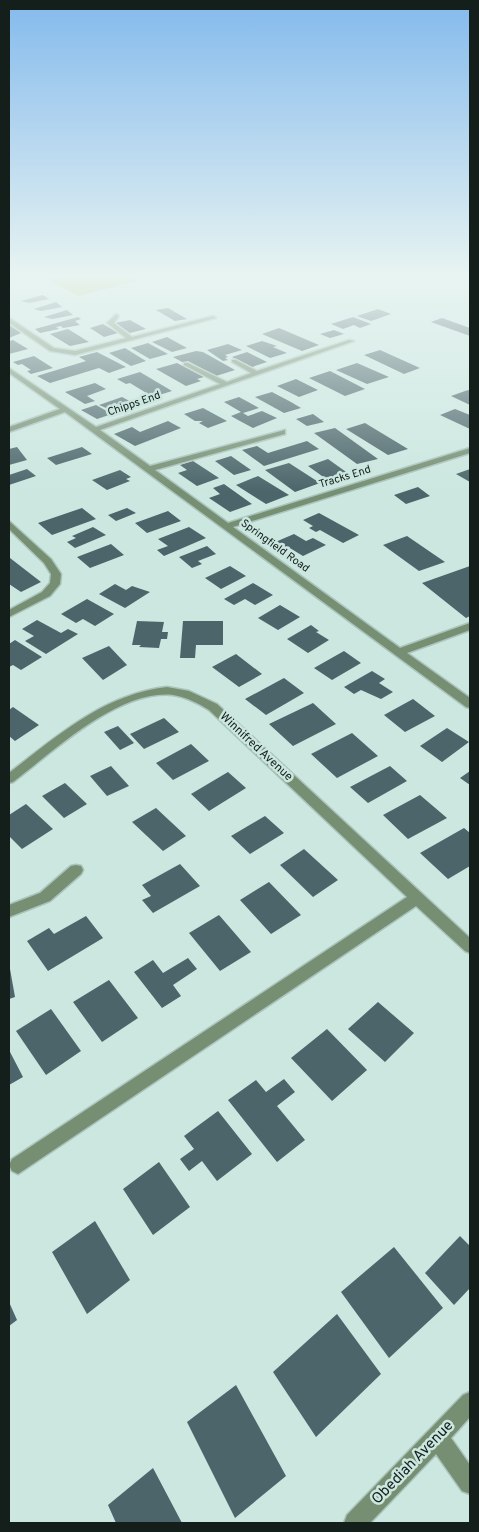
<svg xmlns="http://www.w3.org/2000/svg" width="479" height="1532" font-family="Overpass,sans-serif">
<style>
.forest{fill:#b8b55d}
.building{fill:#4b656a}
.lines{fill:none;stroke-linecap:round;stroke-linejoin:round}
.minor-casing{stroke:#aac3bc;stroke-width:3}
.minor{fill:#768f73;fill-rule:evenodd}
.labels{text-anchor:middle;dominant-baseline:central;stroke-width:5;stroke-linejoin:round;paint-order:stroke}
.far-street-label{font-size:11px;fill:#141f1c;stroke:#cbe7df}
.street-label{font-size:12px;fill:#141f1c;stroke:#cbe7df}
.near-street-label{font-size:15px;fill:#141f1c;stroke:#cbe7df}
</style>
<rect width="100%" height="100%" fill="#cbe7df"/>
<path class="forest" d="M42,277H150L79,296Z"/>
<path class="building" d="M43,295L49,299L29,303L21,301Z
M56,302L62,307L41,311L34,309Z
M168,308L187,319L175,321L156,310Z
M378,309L391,314L371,321L357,316Z
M67,310L73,315L52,319L44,317Z
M78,317L81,319L75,321L80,325L63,328L61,326L56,327L59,329L40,333L35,329Z
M353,317L371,324L360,328L354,325L343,329L331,324Z
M442,318L470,328V336L431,322Z
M130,320L146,329L130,333L115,323Z
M103,324L118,333L104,337L90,328Z
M9,325L21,333L9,338Z
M279,328L319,345L302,351L262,334Z
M68,329L89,342L70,346L50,334Z
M334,330L344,334L330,338L320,334Z
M167,337L187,348L172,352L152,342Z
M13,340L28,349L9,354V341Z
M262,341L277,346L273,347L287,353L270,358L246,346Z
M148,343L168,354L150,359L131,348Z
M228,344L242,350L225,355L228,357L225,358L228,360L223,361L207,350Z
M125,348L146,361L131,366L109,353Z
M380,350L420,368L404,374L364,355Z
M196,351L203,352L235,370L216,376L188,361L184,363L173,357Z
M97,352L126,367L109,373L99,368L50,383L37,376L86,361L79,357Z
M247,352L267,362L252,367L232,357Z
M34,356L53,368L31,374L27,371L31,370L22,364L18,365L13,362Z
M177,363L204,377L197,379L201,381L186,386L156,369Z
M357,363L389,377L367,384L336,370Z
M330,371L365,389L345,396L309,378Z
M140,372L172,391L153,397L130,383L126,384L117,379Z
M296,379L318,390L299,397L277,386Z
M95,383L106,389L87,396L95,401L85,404L65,392Z
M468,390L470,391V405L451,396Z
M272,392L291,402L301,408L284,413L255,397Z
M122,397L137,405L116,412L99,405Z
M239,397L259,408L243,413L248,416L262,411L277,418L253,428L238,420L231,416L241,412L224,402Z
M96,405L112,414L97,419L81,410Z
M203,408L227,421L208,428L199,423L203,421H195L184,414Z
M455,409L470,415V429L440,415Z
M313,414L324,422L307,426L296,419Z
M168,421L181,428L135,446L114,434L132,427L140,432Z
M365,423L408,449L388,455L346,429Z
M335,428L378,459L357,464L314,433Z
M307,441L319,449L264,466L242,450L257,446L268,453Z
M17,447L27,460L9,465V449Z
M82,447L92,454L56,465L47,458Z
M231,456L251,470L234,475L215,461Z
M328,459L349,474L329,481L308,466Z
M193,461L219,478L197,486L178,473L187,470L180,465Z
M289,463L320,483L295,492L265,470Z
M27,469L36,476L9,485V475Z
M470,469V482L456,474Z
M120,470L131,477L126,479L130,481L107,490L92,480Z
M258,476L289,495L266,504L236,485Z
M224,484L252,504L230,512L209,498L220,494L213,488Z
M418,487L430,496L406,504L394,495Z
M82,508L96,519L52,535L38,523Z
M127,508L136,513L116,521L108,515Z
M168,511L181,521L147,533L135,523Z
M319,513L359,535L343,543L320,530L316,532L309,528L313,526L303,520Z
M93,527L106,535L75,548L67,542L76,538L72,536Z
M189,527L206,538L164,556L157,550L168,546L158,539Z
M294,534L306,541L313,538L326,545L303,556L288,547L283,550L273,543Z
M407,536L445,562L419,571L383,545Z
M111,544L124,555L90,568L77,557Z
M207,546L216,554L198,561L202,564L192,568L179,557Z
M10,558L41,582L21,592L9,584Z
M230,566L246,576L221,589L205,578Z
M470,566V616L466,618L422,583Z
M253,583L273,595L255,605L245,599L234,605L224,599Z
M115,584L126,590L132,586L150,592L125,608L99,594Z
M87,599L114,614L95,626L83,619L76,623L61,614Z
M280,605L300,617L278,630L258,618Z
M37,620L61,633L68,629L78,634L46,654L25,641L34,636L22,629Z
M137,621L164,622L162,632H168L167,639H161L159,648L139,647L141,645H132Z
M183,621H223V645H196L195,658H180Z
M311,625L319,631L316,632L329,640L308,653L287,639Z
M15,640L42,657L21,670L13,665L9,667V644Z
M109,646L127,665L103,680L82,658Z
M344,651L361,663L332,680L314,668Z
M236,654L262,674L239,687L212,667Z
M372,671L385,679L379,683L393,692L381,699L361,690L354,694L344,687Z
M284,678L304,693L266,715L245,699Z
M413,699L435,716L405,732L384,715Z
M313,703L336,724L293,746L269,724Z
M13,707L39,725L15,741L9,736V710Z
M164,718L179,732L144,749L130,734Z
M118,726L134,743L120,750L104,732Z
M447,728L469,742L442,762L420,746Z
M352,733L378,756L337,778L311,754Z
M191,744L209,761L173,780L156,763Z
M111,766L129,786L107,796L90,776Z
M390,766L407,781L368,803L350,787Z
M470,771V785L460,778Z
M228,772L246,788L209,811L191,794Z
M65,783L87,804L64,818L42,796Z
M420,795L447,818L408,839L383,815Z
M26,804L53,829L22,849L9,836V815Z
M156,808L186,836L163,851L132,822Z
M265,816L284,833L250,854L231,836Z
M464,828L470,833V866L448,879L420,853Z
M304,849L338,880L313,897L280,865Z
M180,864L200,886L153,913L142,900L151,896L142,885Z
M269,882L301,915L271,934L240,900Z
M219,915L251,952L220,971L189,933Z
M86,916L103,938L48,971L27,941L49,928L54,934Z
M188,958L197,969L173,985L181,996L162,1008L134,972L153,960L163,973Z
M10,969L15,997L9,999V970Z
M109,980L138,1018L102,1042L73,1002Z
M378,1002L414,1033L385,1062L348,1029Z
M51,1009L81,1051L46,1075L16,1031Z
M327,1029L367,1070L332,1101L291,1058Z
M9,1050L23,1077L9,1085Z
M284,1079L295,1092L277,1106L305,1140L277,1162L228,1100L256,1080L266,1092Z
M218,1111L252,1154L217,1181L202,1161L189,1171L180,1159L194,1149L184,1136Z
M159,1162L190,1207L153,1235L123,1189Z
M95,1221L130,1280L87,1314L52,1252Z
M460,1236L470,1246V1288L454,1305L425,1273Z
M394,1247L443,1308L389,1358L341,1292Z
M9,1302L17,1320L9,1326Z
M337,1314L381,1374L316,1437L273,1372Z
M236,1385L286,1476L235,1518L187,1422Z
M153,1468L182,1523H116L108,1505Z"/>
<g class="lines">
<defs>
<path id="minor" d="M116,314L119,316L114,323L132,337L213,316L216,318L75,355L50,351L9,323V318L11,319L54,348L75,351L126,338L107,323Z
M349,340L354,341L100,430L150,466L285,430V434L155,470L228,523L470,448V453L233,527L400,648L470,623V630L407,653L470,698V708L466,707L65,412L9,432V427L60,409L9,373V368L96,427L220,384L184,365V363H188L227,382L251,373L232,362V360H236L257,371Z
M9,521L51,559L61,574L60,584L50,596L9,617V610L42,592L50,583L51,574L44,563L9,529Z
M167,687L189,691L217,704L470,938V953L465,951L416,906L18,1174L12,1171L9,1165L12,1159L407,897L209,710C198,703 186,697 173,695C119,689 54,751 13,782L9,783V773C57,736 104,694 167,687Z
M76,865L81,866L83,870L81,874L50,901L9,917V905L40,893L71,866Z
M470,1392V1417L451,1438L470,1465V1494L462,1491L436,1454L370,1523H344L347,1515L463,1395Z"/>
</defs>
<use href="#minor" class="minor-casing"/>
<use href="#minor" class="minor"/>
</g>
<linearGradient id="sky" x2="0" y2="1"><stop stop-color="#84baed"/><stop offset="0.56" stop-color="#e8f4f1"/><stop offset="1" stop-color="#e8f4f1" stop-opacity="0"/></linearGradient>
<rect width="479" height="492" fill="url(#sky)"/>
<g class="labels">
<g class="far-street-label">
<text transform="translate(134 404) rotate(-19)">Chipps End</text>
<text transform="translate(345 477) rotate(-17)">Tracks End</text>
<text transform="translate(275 546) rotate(36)">Springfield Road</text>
</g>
<g class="street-label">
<text transform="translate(256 747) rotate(43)">Winnifred Avenue</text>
</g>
<g class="near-street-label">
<text transform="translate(413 1463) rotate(-46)">Obediah Avenue</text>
</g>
</g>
<rect width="479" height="1532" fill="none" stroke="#141f1c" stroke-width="20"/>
</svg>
